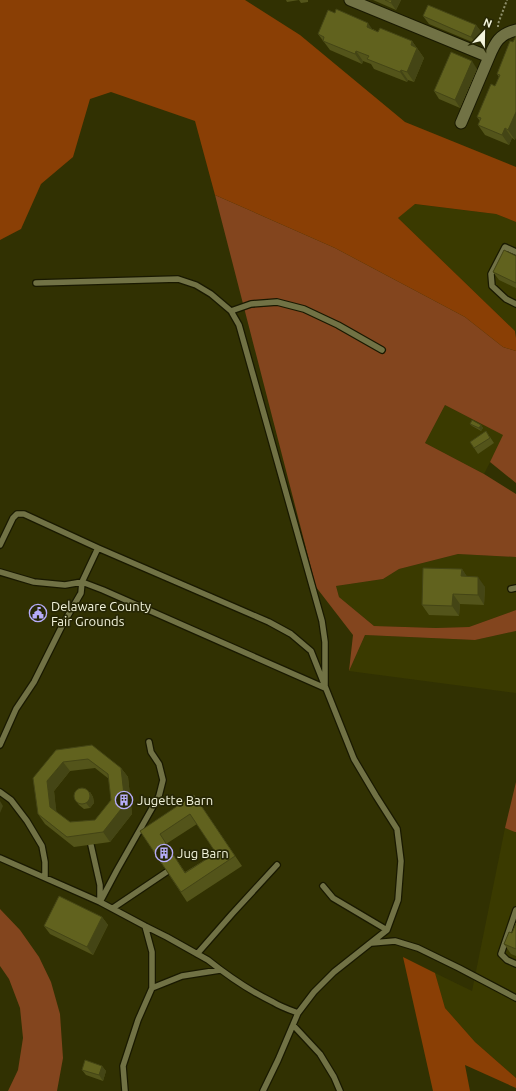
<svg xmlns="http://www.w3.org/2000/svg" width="516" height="1091" font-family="Ubuntu,sans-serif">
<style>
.built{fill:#3a3a00}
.green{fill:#83451e}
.forest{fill:#8a3f05}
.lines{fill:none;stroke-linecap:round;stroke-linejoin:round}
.lane-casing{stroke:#191900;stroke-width:8}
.street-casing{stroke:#191900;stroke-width:13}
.path{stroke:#8e8f6b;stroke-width:2;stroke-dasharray:2 2;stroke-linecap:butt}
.lane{stroke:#717245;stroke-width:5.5}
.street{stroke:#717245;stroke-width:11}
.wall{fill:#53541a;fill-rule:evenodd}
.shaded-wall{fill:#444515}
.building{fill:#61621e;stroke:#444515;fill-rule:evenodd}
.labels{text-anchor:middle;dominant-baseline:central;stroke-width:3.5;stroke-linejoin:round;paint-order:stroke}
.poi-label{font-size:13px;fill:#f3f4dc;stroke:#272705;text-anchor:start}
</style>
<rect width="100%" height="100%" fill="#313102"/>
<path class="built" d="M414,204L496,214L516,222V332L398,218Z
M445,405L504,435L484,474L425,443Z
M458,554L516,557V610L469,627L436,628L374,626L339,597L336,586L383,579L399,569Z
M516,631V693L349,671L365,635L475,640Z
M505,828L516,832V1078L475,1042L445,1008L435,973L472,991Z"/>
<path class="green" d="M215,195L335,248L465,317L503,347L516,351V483L490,462L503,435L445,405L425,443L484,474L516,494V557L458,554L399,569L383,579L336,586L339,597L374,626L436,628L469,627L516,610V631L475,640L365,635L349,671L353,635L316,587Z
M516,782V832H515L505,828Z
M0,909L20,930L39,957L51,982L60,1014L63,1058L57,1091H8L18,1070L23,1038L20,1008L9,979L0,966Z"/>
<path class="forest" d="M0,0H245L300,35L405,122L516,167V222L496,214L415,204L398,218L515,331L516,338V351L503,347L465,317L335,248L215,195L195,121L111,92L90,99L73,157L41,184L21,229L0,240Z
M403,957L435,973L445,1008L475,1042L516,1078V1088L465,1065L470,1091H433Z"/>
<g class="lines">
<defs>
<path id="lane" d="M516,252L505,247L491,274L492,286L506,299L516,304
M231,311L251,304L277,302L304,309L338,325L382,350
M0,545L13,518L17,514H24L98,548L269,622L291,634L311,651L354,759L376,796L397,829L401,861L398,900L387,930L334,972L314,992L298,1013L278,1060L263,1091
M0,572L34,582L65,585L82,582L103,590L325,688V642L322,621L239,325L231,311L211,294L196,285L178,279L36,283
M511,589L516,588
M0,745L16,709L34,682L63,624L81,593L82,582L98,548
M0,792L11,800L27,821L42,846L45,862V877
M91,845L100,885V901
M0,858L100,902L145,926L167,937L208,960C228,976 250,991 273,1002C281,1007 290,1010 298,1013
M323,886L333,898L387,930
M100,902L117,870L159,796L163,780L159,764L151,752L149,742
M113,908L168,871
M516,910L501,954L507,960L516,964
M372,943L395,941L418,948L459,968L516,998
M197,954L232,914L277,865
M152,988L182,976L220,970
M293,1025L320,1054L334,1077L340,1091
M125,1091L123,1066L138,1020L152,988V952L145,926"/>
<path id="street" d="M350,0L489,57C495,43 499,34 516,30
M461,123L489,57"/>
</defs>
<use href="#lane" class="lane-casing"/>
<use href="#street" class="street-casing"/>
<path class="path" d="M498,27V24L507,0"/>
<use href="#lane" class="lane"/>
<use href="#street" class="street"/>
</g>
<path class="wall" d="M286,0H308V2L301,3L299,0L287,2Z
M373,0H401L396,10Z
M423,16L476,25L482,33L477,44L429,24Z
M373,29L378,32L412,41L424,58L414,82L408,80L407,82L374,69L371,64L363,61L362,64L330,50L318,34Z
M510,41L515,140L512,138L509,145L485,135L478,125L480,121L477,117L495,86L499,77L497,74Z
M477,69L460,108L439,99L434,91Z
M516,256V288L499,280L493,272Z
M470,424L481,425L483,428L481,431L472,426Z
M486,431L494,443L478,454L470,442Z
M462,569L467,577L485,587L484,605L460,604L459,616L429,615L422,605Z
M56,750L121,768L128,777L132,814L110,842L74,847L45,824L38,814ZM95,768L109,779L111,800L95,820L70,822L56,812L54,791L70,771Z
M90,792L93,797L94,803L90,808L84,809L79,805L75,800Z
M194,795L242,866L187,902L140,831ZM197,824L216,853L185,872L166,844Z
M102,917L108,925L93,955L50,934L44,926Z
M516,923V956L511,954L504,944L512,933Z
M102,1066L106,1071L103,1081L86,1075L82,1070Z"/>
<path class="shaded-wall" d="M392,0H401L396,10L391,3Z
M368,23L375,33L367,27Z
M476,25L482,33L477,44L471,37Z
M412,41L424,58L414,82L407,72L411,45Z
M356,51L363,61L362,64L355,54Z
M472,61L477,69L460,108L455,100Z
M401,70L408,80L407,82L400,72Z
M516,112V138L515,140L508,130Z
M505,128L512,138L509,145L502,135Z
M481,425L483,428L481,431L479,428Z
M462,569L468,578L461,576Z
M478,577L485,587L484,605L478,595Z
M453,594L460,604L459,616L452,606Z
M63,762L70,771L54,791L57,816L50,807L47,781Z
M121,768L128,777L132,814L110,842L103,832Z
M90,792L93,797L94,803L90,808L86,803Z
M0,801L3,806L0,813Z
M102,917L108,925L93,955L87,947Z
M102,1066L106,1071L103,1081L99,1075Z"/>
<path class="building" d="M385,0H392L391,3Z
M428,5L476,25L471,37L423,16Z
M336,9L368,23L367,27L378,32L380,28L412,41L411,45L417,48L407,72L401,70L400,72L367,59L369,56L356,51L355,54L323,41L324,37L318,34L328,10L335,13Z
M516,36V112L508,130L505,128L502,135L478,125L481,118L477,117L491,84L495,86L500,75L497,74L510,41L513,42Z
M451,52L472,61L455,100L434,91Z
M504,250L516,256V283L493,272Z
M472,420L481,425L479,428L470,424Z
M486,431L490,438L474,448L470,442Z
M423,568L462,569L461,576L478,577V595L453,594L452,606L422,605Z
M92,745L121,768L125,804L103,832L67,837L38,814L33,778L56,750ZM88,759L108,774L111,800L95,820L70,822L50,807L47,781L63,762Z
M74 796a8 8 0 1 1 16 0a8 8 0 1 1-16 0Z
M194,795L235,856L181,892L140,831ZM190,814L216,853L185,873L160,834Z
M59,896L102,917L87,947L44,926Z
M516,923V949L504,944L509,932L512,933Z
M85,1060L102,1066L99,1075L82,1070Z"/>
<defs>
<symbol id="civic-ring" viewBox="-11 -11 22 22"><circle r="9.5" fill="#272705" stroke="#b6acf8" stroke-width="1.5"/><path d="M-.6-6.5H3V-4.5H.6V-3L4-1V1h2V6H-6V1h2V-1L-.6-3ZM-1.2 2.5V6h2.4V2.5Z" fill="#b6acf8"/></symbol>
<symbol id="building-ring" viewBox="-11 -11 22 22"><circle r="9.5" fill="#272705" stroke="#b6acf8" stroke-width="1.5"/><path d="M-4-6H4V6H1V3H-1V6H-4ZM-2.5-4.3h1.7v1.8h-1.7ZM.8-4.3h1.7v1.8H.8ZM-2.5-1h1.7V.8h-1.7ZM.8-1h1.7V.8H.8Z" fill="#b6acf8"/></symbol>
</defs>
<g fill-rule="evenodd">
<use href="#civic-ring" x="28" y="603" width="20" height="20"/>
<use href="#building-ring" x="114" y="790" width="20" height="20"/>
<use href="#building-ring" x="154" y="843" width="20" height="20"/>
</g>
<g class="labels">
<g class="poi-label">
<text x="51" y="606">Delaware County<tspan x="51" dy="15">Fair Grounds</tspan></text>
<text x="137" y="800">Jugette Barn</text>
<text x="177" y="853">Jug Barn</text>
</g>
</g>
<g transform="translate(484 32) rotate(22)" stroke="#272705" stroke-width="3" paint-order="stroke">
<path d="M0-3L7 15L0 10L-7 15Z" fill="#f3f4dc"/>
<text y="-6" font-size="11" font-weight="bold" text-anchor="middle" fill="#f3f4dc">N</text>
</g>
</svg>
